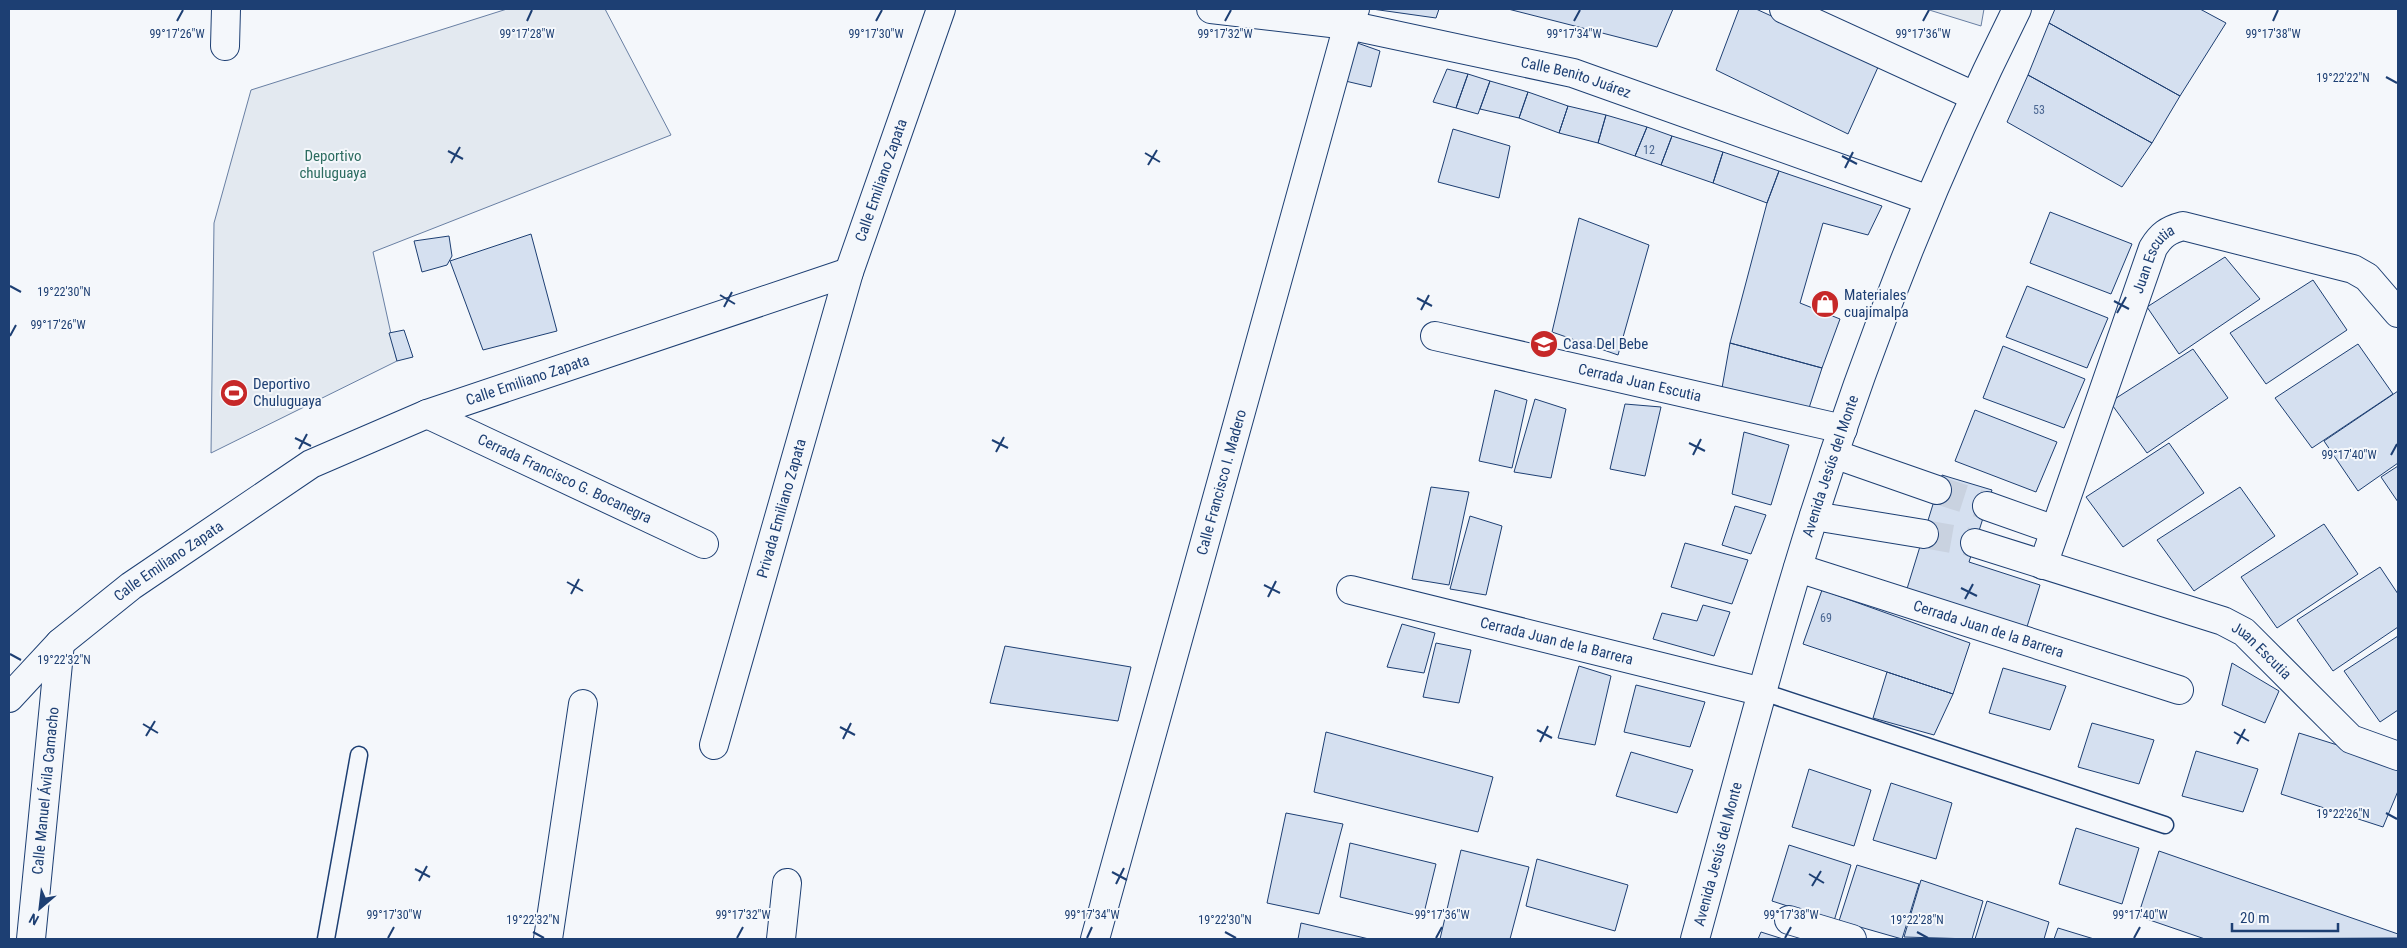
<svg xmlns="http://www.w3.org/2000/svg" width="2407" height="948" font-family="'Roboto Condensed',sans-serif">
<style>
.green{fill:#e3e9f0;stroke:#687fa3}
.building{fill:#d5e0f0;stroke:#1d3f73}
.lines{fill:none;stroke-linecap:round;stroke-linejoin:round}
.minor-tunnel{stroke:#c9d2e0;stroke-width:28;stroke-dasharray:28 14;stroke-linecap:butt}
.service-casing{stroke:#1d3f73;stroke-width:19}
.minor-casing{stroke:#1d3f73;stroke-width:30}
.secondary-casing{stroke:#1d3f73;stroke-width:30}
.service{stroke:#f4f7fb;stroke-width:16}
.minor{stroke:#f4f7fb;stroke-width:28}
.secondary{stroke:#f4f7fb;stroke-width:28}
.ticks{fill:none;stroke:#1d3f73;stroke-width:2}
.labels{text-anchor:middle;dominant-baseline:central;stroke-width:4;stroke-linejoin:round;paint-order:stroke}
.number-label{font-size:12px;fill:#4b6792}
.street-label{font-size:15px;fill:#1d3f73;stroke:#f4f7fb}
.park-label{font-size:15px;fill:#2c6c60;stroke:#f4f7fb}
.poi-label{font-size:15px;fill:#1d3f73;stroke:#f4f7fb;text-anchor:start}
.ticks-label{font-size:12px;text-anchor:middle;fill:#1d3f73;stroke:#f4f7fb;stroke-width:4;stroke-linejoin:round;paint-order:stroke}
</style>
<rect width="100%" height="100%" fill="#f4f7fb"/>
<path class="green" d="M507,9H605L671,135L373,252L397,361L211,453L214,223L251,90Z
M1926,9H1984L1981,26Z"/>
<path class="building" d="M1372,9H1439L1436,18Z
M1508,9H1673L1657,47Z
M1739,9H1756L1879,65L1848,134L1716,70Z
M2055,9H2200L2226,23L2180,96L2049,23Z
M2049,23L2180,96L2152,143L2028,75Z
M1349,40L1380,51L1371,87L1341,80Z
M1447,69L1468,74L1456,108L1433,102Z
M1468,74L1490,81L1478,114L1456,108Z
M2028,75L2152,143L2122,187L2007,122Z
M1490,81L1528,92L1519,118L1480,109Z
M1528,92L1568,106L1559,133L1519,118Z
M1568,106L1606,115L1598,143L1559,133Z
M1606,115L1647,127L1635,156L1598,143Z
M1647,127L1672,136L1661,165L1635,156Z
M1453,129L1510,146L1499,198L1438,182Z
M1672,136L1723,152L1713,183L1661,165Z
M1723,152L1779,171L1767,203L1713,183Z
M1779,171L1882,206L1868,235L1823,223L1800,303L1840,319L1822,368L1730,343L1767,203Z
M2050,212L2132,244L2111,294L2030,263Z
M1579,218L1649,245L1618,355L1552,332Z
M531,234L557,331L483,350L450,261Z
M449,236L452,256L447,265L422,272L414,241Z
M2225,257L2260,299L2179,354L2147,307Z
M2313,280L2347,330L2266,384L2230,333Z
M2027,286L2108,318L2087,368L2006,337Z
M404,330L413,357L397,361L389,333Z
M1730,343L1822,368L1809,408L1722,388Z
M2358,344L2393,394L2312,448L2275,398Z
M2003,346L2085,379L2064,428L1983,398Z
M2193,349L2228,398L2147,453L2110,402Z
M1495,390L1527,400L1512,468L1479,461Z
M2398,391V463L2358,491L2324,441Z
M1535,399L1566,409L1551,478L1514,472Z
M1625,404L1661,407L1645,476L1610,469Z
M1975,410L2057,442L2036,492L1955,461Z
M1744,432L1789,445L1771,505L1732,494Z
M2169,443L2204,493L2123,547L2086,497Z
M2398,466V502L2381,477Z
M1942,475L1992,490L1969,562L2040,585L2026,630L1906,592Z
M1431,487L1469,492L1449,585L1412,579Z
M2240,487L2275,536L2194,591L2157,540Z
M1735,506L1766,515L1751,554L1722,545Z
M1470,516L1502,526L1486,595L1450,589Z
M2324,524L2358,574L2277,628L2241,577Z
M1685,543L1748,560L1732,604L1671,587Z
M2380,567L2398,594V627L2333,671L2297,620Z
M1822,590L1970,643L1953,694L1803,644Z
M1703,605L1730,612L1714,656L1653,639L1662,613L1697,621Z
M1402,624L1435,633L1424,673L1387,667Z
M2398,636V710L2380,722L2344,671Z
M1436,643L1471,650L1459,703L1423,697Z
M1005,646L1131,667L1118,721L990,703Z
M2232,663L2279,691L2265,723L2222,705Z
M1579,666L1611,676L1595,745L1558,738Z
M2003,668L2066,686L2050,730L1989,713Z
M1887,672L1953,694L1934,735L1873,718Z
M1636,685L1705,702L1690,747L1624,732Z
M2092,723L2154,740L2139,784L2078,767Z
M1326,732L1493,777L1478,832L1314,792Z
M2299,733L2398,764V791L2383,827L2281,794Z
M2196,751L2258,769L2243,812L2182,796Z
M1631,752L1693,770L1677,813L1616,796Z
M1809,769L1871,790L1854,846L1792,827Z
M1891,783L1952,803L1936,859L1873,840Z
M1286,813L1343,824L1319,914L1267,903Z
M2076,828L2139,848L2122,904L2059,884Z
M1350,843L1436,864L1423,917L1340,897Z
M1789,845L1851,865L1834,921L1772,901Z
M1461,850L1529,867L1510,939H1440Z
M2159,851L2398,934V938L2205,939L2138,916Z
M1537,859L1628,885L1615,931L1526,906Z
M1857,865L1919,884L1902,939L1839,921Z
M1921,880L1983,901L1972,939L1904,937Z
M1987,901L2049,922L2044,939H1975Z
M1301,923L1369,939H1298Z
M2058,928L2094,939H2054Z
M1761,932L1783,939H1758Z"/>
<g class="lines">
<path class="minor-tunnel" d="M1937,490L1987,506
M1924,534L1975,543"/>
<defs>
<path id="service" d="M1763,692L2165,825
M326,939L359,755"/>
<g id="minor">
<path id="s1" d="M1211,9L1348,25L1573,73L1929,200"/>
<path d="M1784,9L1974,96"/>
<path d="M225,46L226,9"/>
<path id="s2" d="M1435,336L1843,429"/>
<path id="s3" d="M427,414L704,544"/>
<path d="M1834,454L1937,490"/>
<path d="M1987,506L2055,530"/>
<path d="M1814,516L1924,534"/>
<path id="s4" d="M1975,543L2223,621L2244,632L2351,739L2398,756"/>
<path id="s5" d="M2043,565L2153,248C2161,235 2168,230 2183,226L2353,269L2367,277L2398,313"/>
<path id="s6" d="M1798,568L2179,690"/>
<path id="s7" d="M1351,590L1763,692"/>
<path id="s8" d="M9,698L60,643L131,586L311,464L427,414L849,272"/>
<path id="s9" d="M714,745L849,272L941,9"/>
<path d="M1789,920L1852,939"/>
<path id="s10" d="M31,939L60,643"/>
<path d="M548,939L583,704"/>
<path d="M781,939L787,883"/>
<path id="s11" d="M1095,939L1348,25L1355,9"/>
</g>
<g id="secondary">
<path id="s12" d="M1695,939C1729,815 1761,690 1798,567C1856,375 1928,187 2017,9"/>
</g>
</defs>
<use href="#service" class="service-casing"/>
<use href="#minor" class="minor-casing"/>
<use href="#secondary" class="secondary-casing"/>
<use href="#service" class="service"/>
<use href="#minor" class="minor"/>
<use href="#secondary" class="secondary"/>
</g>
<path class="ticks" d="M177,21L183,10M527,21L532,10M876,21L882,10M1225,21L1231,10M1574,21L1580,10M1923,21L1929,10M2273,21L2278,10M2386,77L2397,83M448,151L463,159M1145,153L1160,162M1842,156L1857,164M451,163L460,147M1148,165L1157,150M1845,168L1853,152M10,286L21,292M720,295L735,304M1417,298L1432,306M2114,301L2129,309M724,307L732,292M1421,310L1429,295M2117,313L2126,297M10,336L16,325M295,438L311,446M992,440L1008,448M1689,443L1705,451M299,449L307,434M996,452L1004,437M1693,455L1701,439M2391,455L2397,444M567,582L583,591M1264,585L1280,593M1961,588L1977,596M571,594L579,579M1268,597L1276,581M1965,599L1973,584M10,654L21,660M143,724L158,733M840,727L855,735M1537,730L1552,738M2234,732L2249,741M146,736L155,721M843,739L851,723M1540,742L1548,726M2237,744L2245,729M2386,813L2397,819M415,869L430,877M1112,872L1127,880M1809,874L1824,883M419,881L427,866M1116,884L1124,868M1812,886L1821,871M533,932L544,938M1225,932L1236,938M1917,932L1928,938M388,938L394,927M737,938L743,927M1087,938L1092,927M1436,938L1442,927M1785,938L1791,927M2134,938L2140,927"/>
<defs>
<symbol id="shop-disc" viewBox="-11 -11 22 22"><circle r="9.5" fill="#c62828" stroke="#f4f7fb"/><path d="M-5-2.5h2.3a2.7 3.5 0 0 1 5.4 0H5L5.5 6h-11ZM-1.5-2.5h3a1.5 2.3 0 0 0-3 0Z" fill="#fff"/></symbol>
<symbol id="school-disc" viewBox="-11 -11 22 22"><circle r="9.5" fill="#c62828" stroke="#f4f7fb"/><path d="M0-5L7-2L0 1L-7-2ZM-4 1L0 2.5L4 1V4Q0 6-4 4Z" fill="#fff"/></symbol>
<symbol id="stadium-disc" viewBox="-11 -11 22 22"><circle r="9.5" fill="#c62828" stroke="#f4f7fb"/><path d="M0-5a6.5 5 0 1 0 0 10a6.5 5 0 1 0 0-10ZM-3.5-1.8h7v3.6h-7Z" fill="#fff"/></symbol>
</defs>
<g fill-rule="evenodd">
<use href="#shop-disc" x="1809" y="288" width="32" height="32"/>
<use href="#school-disc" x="1528" y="328" width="32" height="32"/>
<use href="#stadium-disc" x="218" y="377" width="32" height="32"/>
</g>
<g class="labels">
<g class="number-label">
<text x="2039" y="110">53</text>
<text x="1649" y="150">12</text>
<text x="1826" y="618">69</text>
</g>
<g class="street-label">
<text stroke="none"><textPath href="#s1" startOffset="372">Calle Benito Juárez</textPath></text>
<text stroke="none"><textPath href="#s9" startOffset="589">Calle Emiliano Zapata</textPath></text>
<text stroke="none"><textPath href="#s5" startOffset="326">Juan Escutia</textPath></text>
<text stroke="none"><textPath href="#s8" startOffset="616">Calle Emiliano Zapata</textPath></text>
<text stroke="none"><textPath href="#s2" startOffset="210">Cerrada Juan Escutia</textPath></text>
<text stroke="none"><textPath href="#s12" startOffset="492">Avenida Jesús del Monte</textPath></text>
<text stroke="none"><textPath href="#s3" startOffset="152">Cerrada Francisco G. Bocanegra</textPath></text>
<text stroke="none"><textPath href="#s11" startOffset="474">Calle Francisco I. Madero</textPath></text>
<text stroke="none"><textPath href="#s9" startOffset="246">Privada Emiliano Zapata</textPath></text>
<text stroke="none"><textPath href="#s8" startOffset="211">Calle Emiliano Zapata</textPath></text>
<text stroke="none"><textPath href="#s6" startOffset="200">Cerrada Juan de la Barrera</textPath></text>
<text stroke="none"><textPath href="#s7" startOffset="212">Cerrada Juan de la Barrera</textPath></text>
<text stroke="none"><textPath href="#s4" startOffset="309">Juan Escutia</textPath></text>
<text stroke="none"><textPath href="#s10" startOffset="149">Calle Manuel Ávila Camacho</textPath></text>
<text stroke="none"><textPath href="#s12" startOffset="88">Avenida Jesús del Monte</textPath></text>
</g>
<g class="park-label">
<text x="333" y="156">Deportivo<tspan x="333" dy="17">chuluguaya</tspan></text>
</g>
<g class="poi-label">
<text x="1844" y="295">Materiales<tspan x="1844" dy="17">cuajimalpa</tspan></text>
<text x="1563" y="344">Casa Del Bebe</text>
<text x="253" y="384">Deportivo<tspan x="253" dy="17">Chuluguaya</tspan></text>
</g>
</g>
<g class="ticks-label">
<text x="177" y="38">99°17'26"W</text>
<text x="527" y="38">99°17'28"W</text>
<text x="876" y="38">99°17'30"W</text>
<text x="1225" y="38">99°17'32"W</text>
<text x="1574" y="38">99°17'34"W</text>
<text x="1923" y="38">99°17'36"W</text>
<text x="2273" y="38">99°17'38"W</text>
<text x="2343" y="82">19°22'22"N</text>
<text x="64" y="296">19°22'30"N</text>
<text x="58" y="329">99°17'26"W</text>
<text x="2349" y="459">99°17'40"W</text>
<text x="64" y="664">19°22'32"N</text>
<text x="2343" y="818">19°22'26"N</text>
<text x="394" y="919">99°17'30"W</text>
<text x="743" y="919">99°17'32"W</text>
<text x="1092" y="919">99°17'34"W</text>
<text x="1442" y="919">99°17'36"W</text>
<text x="1791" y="919">99°17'38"W</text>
<text x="2140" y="919">99°17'40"W</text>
<text x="533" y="924">19°22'32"N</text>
<text x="1225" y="924">19°22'30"N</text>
<text x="1917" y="924">19°22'28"N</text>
</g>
<rect width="2407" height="948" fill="none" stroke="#1d3f73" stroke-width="20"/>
<g transform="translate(40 908) rotate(208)" stroke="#f4f7fb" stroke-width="4" paint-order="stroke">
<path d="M0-4L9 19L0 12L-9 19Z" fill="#1d3f73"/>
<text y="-8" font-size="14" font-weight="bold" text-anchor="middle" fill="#1d3f73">N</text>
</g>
<path d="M2232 923v8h106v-8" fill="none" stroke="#1d3f73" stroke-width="2.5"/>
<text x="2240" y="923" font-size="15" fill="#1d3f73" stroke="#f4f7fb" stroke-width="4" paint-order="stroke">20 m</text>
</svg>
